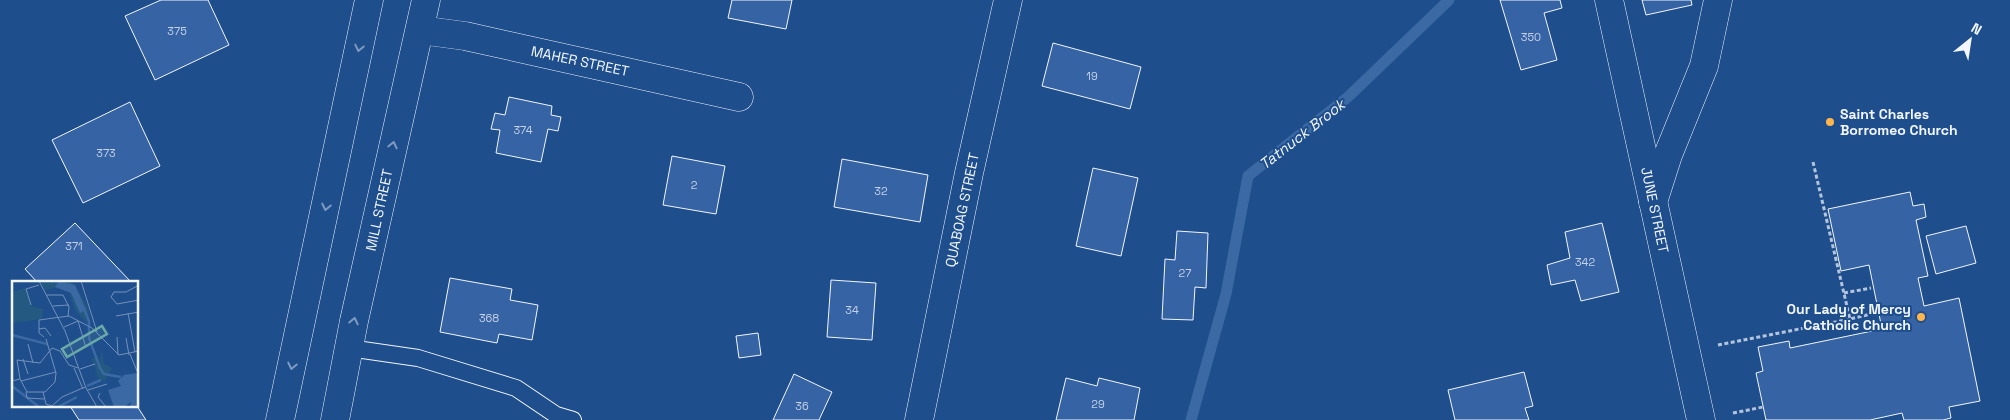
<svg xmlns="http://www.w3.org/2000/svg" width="2010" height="420" font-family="'Space Grotesk',sans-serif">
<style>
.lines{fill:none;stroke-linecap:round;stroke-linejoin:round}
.stream{stroke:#3b69a3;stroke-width:11}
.building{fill:#3563a3;stroke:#f2f6ff}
.service-casing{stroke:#f2f6ff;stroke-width:18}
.minor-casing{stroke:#f2f6ff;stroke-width:29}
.tertiary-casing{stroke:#f2f6ff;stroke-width:29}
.secondary-casing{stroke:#f2f6ff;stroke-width:29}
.path{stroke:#b3c4dc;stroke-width:3;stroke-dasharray:4 2.5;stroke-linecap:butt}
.service{stroke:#1f4e8c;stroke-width:16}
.minor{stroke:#1f4e8c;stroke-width:28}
.tertiary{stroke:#1f4e8c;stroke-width:28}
.secondary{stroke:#1f4e8c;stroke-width:28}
.oneway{stroke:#7e9ac0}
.poi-dot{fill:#ffb74d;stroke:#1f4e8c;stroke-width:2}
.labels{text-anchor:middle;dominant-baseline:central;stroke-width:4;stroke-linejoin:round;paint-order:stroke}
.number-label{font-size:11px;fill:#c3d1e8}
.street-label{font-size:14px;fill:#f2f6ff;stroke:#1f4e8c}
.poi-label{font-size:14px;font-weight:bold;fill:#f2f6ff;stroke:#1f4e8c;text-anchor:start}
.water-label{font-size:15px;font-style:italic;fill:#f2f6ff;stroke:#1f4e8c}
.inset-river{fill:none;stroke:#3b69a3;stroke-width:2.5}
.inset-road{fill:none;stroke:#7391ba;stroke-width:1}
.view{fill:#6aa9a8;fill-opacity:0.15;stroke:#6aa9a8;stroke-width:2.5}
.inset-edge{fill:none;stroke:#f2f6ff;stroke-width:2.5}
</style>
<rect width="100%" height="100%" fill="#1f4e8c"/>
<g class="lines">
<path class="stream" d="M1191,420L1226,294L1248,176L1348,97L1449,0"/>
</g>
<path class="building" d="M161,0H208L229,45L155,80L125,16Z
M732,0H792L786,29L728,18Z
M1500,0H1560L1562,8L1544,13L1557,60L1521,70Z
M1642,0H1691L1692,5L1646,15Z
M1053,43L1141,67L1130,109L1042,86Z
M509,97L552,106L551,115L561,117L558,131L548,129L541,162L496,153L500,130L491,129L495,113L505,115Z
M130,102L160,166L83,203L52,140Z
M672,156L725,166L716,214L663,205Z
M842,159L928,175L920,222L834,207Z
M1093,168L1138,178L1121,256L1076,246Z
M1910,192L1913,206L1924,204L1926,217L1916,220L1928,276L1918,278L1924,306L1959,298L1980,401L1949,407L1951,418L1943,420H1904L1902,413L1870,420H1766L1756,373L1763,371L1758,347L1789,341L1790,348L1882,329L1869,265L1841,271L1828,209Z
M75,223L131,282H37L25,269Z
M1602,223L1619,292L1581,301L1575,280L1551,285L1547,265L1570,258L1565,232Z
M1966,226L1976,263L1936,274L1926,236Z
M1177,231L1208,233L1206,288L1195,287L1193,320L1162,319L1165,259L1175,260Z
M450,278L512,289L510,300L538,305L532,340L499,334L497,343L440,332Z
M831,280L876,283L872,340L827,337Z
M758,333L761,355L739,358L736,336Z
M1524,372L1533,406L1525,408L1529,420H1455L1448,390Z
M794,374L832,392L819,420H773Z
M1066,378L1097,386L1099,378L1140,388L1134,420H1056Z
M70,406H137L146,420H79Z"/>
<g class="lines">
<defs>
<path id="service" d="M349,348L418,358L516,388L556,415L573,420"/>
<path id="minor" d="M420,30L465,36L739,97
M1653,202L1668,155L1704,66L1718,0
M919,420L969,173L1008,0"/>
<path id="tertiary" d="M1609,0L1701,420"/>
<path id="secondary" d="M280,420L369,0
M335,420L354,321L426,0"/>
</defs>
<use href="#service" class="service-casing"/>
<use href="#minor" class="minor-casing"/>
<use href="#tertiary" class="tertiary-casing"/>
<use href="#secondary" class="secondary-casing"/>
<path class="path" d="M1813,162L1850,319L1875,313
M1844,293L1871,288
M1718,345L1850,319
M1733,413L1763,407"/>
<use href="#service" class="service"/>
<use href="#minor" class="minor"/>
<use href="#tertiary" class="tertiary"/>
<use href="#secondary" class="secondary"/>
</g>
<defs><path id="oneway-chevron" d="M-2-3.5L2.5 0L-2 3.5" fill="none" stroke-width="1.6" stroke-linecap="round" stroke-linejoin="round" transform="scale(1.25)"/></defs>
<g class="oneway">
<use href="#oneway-chevron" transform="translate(359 48) rotate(102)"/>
<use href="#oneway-chevron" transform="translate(393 145) rotate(-77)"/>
<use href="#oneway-chevron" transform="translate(326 207) rotate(102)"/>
<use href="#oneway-chevron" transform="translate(354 321) rotate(-78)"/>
<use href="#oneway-chevron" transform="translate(292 366) rotate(102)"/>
</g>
<g class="poi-dot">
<circle cx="1830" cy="122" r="5"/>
<circle cx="1921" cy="317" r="5"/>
</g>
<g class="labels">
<g class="number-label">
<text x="177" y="31">375</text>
<text x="1531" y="37">350</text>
<text x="1092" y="76">19</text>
<text x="523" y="130">374</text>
<text x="106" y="153">373</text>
<text x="694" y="185">2</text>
<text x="881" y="191">32</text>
<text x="74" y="246">371</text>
<text x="1585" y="262">342</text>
<text x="1185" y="273">27</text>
<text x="852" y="310">34</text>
<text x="489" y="318">368</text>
<text x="1098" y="404">29</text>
<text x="802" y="406">36</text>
</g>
<g class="street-label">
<text transform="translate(580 61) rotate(12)">MAHER STREET</text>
<text transform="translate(379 210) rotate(-78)">MILL STREET</text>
<text transform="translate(962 210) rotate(-78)">QUABOAG STREET</text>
<text transform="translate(1655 210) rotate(78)">JUNE STREET</text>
</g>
<g class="poi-label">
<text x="1840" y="114">Saint Charles<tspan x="1840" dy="16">Borromeo Church</tspan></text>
<text x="1911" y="309" text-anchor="end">Our Lady of Mercy<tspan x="1911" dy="16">Catholic Church</tspan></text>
</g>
<g class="water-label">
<text transform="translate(1302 134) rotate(-38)">Tatnuck Brook</text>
</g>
</g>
<g transform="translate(12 281)">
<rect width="126" height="126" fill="#1f4e8c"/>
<path d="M28,0H57L63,4L76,27L78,45L63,29L57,10L47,6L33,9ZM13,7L19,25L31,28L30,38L0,42V11ZM90,69L92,83L100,87L93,100L87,99L80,78L86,74L87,82Z" fill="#245a82"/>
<path d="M47,0L63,4L74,29L68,32L59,12L43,6ZM126,92V126H118L119,121L112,126H102L96,109L109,105L106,100L112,94Z" fill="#3b69a3"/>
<path class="inset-river" d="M72,28L77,40V57L88,87L92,93L109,96M0,54L35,63M0,105L27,126M75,105L89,99M46,126L65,116"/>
<path class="inset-road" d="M27,0L53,50L74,107L85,126M69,0L85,51M127,4L114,11H102L99,16L105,23L127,19M35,14H51L57,26L56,35M19,24L14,8L27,4M41,25L57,24M116,32L123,71M104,35L127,31M52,46L66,40L74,67M27,48L33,47L39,55M32,56L27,52V39L57,35L80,47L107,74L127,70M105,56L106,74M114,57L117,74M16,63L21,82M118,73L125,90M11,78L16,93M62,87L71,108M68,88L83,83M8,98L15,111H33L43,101L44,92L34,58M0,100L8,98L5,79L28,82L40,67L48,70L57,84L66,87M9,100L44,91M76,109L95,103M14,111L15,117L32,118M31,111L34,123L40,125L50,116L73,106M88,112L86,116L94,126"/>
<path class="view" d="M90,45L95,53L55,76L50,68Z"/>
<rect width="126" height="126" class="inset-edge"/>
</g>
<g transform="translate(1970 40) rotate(30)" stroke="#1f4e8c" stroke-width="4" paint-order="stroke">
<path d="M0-4L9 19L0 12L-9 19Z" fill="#f2f6ff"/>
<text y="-8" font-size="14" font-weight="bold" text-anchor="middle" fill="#f2f6ff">N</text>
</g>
</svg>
